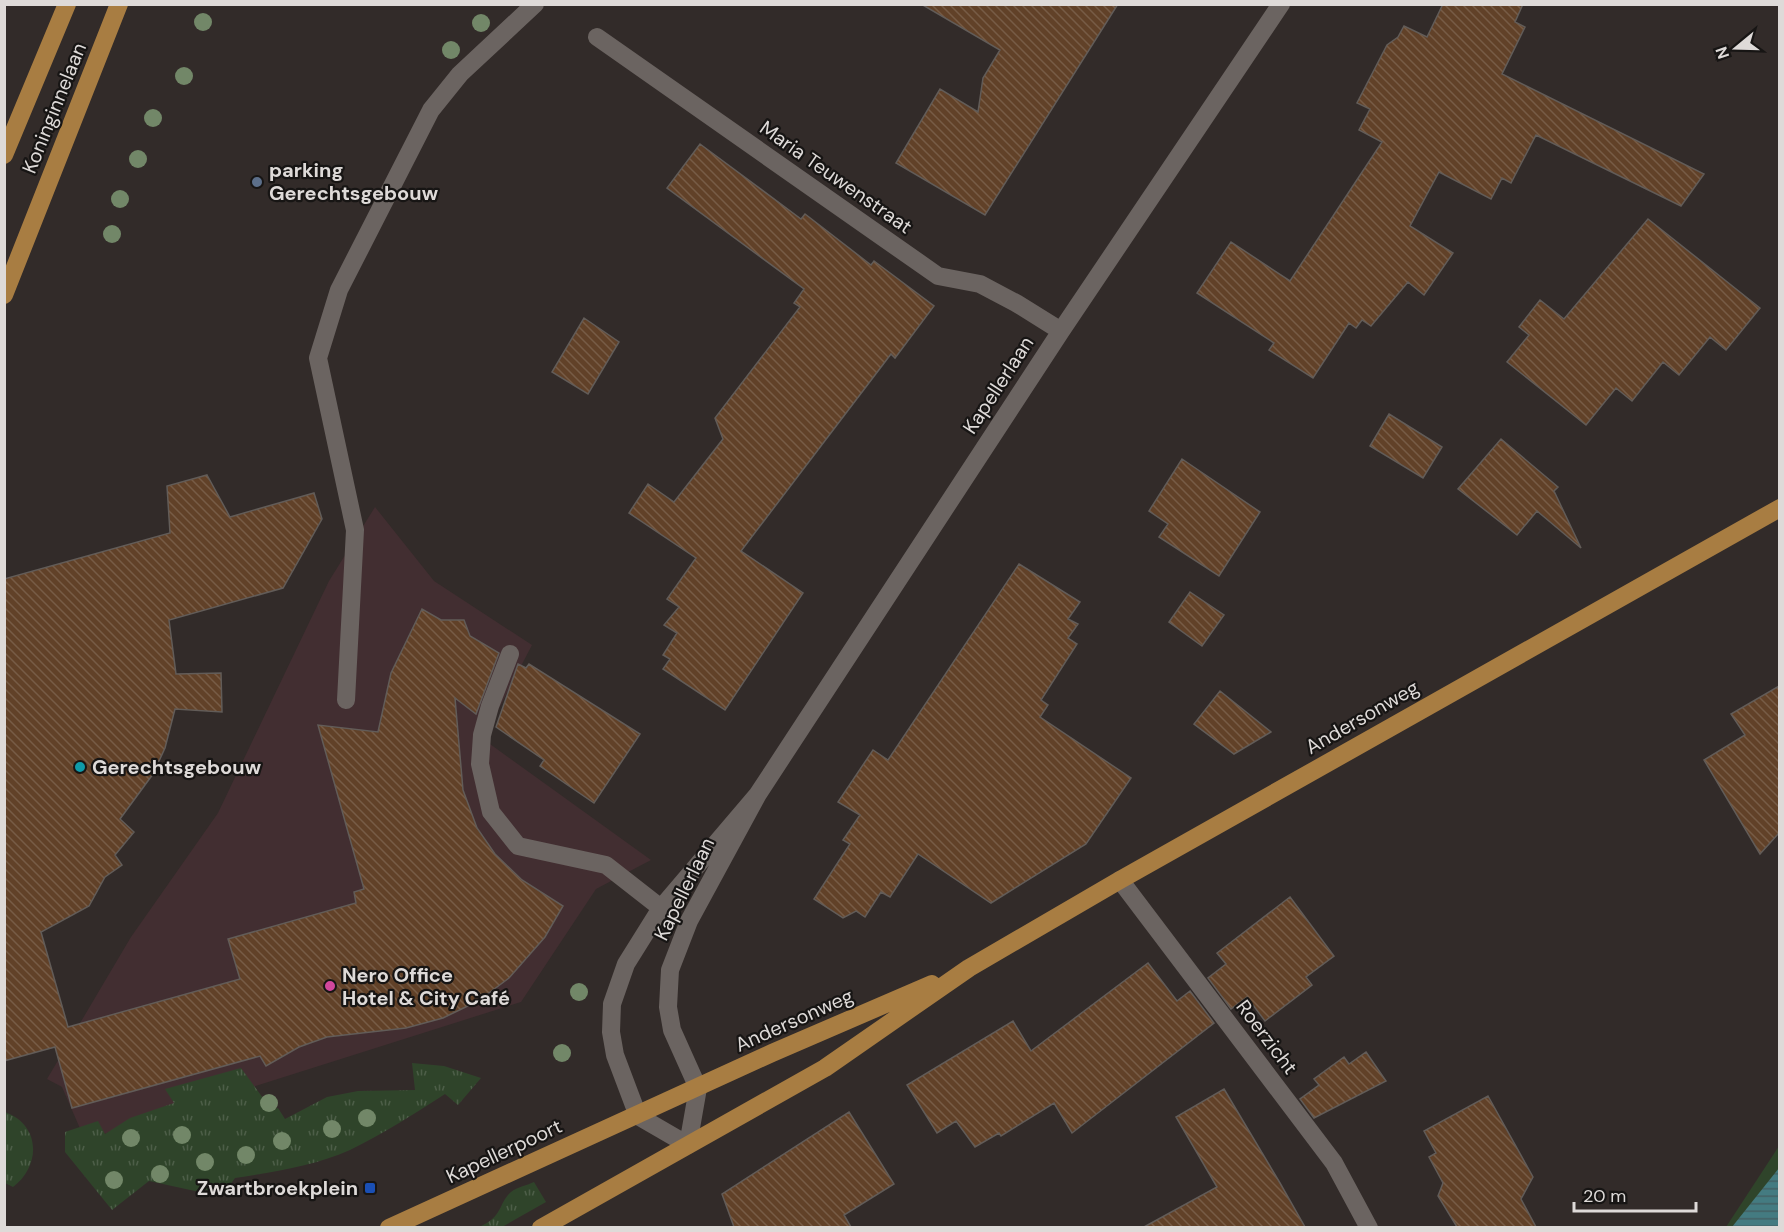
<svg xmlns="http://www.w3.org/2000/svg" width="1784" height="1232" font-family="'DM Sans',sans-serif">
<style>
.commercial{fill:#422e31}
.grass{fill:url(#grass-tufts)}
.park{fill:#2f442a}
.water{fill:url(#water-rules)}
.building{fill:url(#building-back-hatch);stroke:#625c58;stroke-width:1.5}
.lines{fill:none;stroke-linecap:round;stroke-linejoin:round}
.minor{stroke:#6b6461;stroke-width:18}
.major{stroke:#a87d42;stroke-width:18}
.tree{fill:#728768}
.service-dot{fill:#5c6f8a;stroke:#171514;stroke-width:2}
.culture-dot{fill:#0f9aa8;stroke:#171514;stroke-width:2}
.hotel-dot{fill:#d1479c;stroke:#171514;stroke-width:2}
.transit-dot{fill:#1a4fb4;stroke:#171514;stroke-width:2}
.labels{text-anchor:middle;dominant-baseline:central;stroke-width:4.5;stroke-linejoin:round;paint-order:stroke}
.street-label{font-size:20px;fill:#dedad8;stroke:#171514}
.poi-label{font-size:20px;font-weight:bold;fill:#dedad8;stroke:#171514;text-anchor:start}
</style>
<defs>
<pattern id="grass-tufts" width="24" height="20" patternUnits="userSpaceOnUse" patternTransform="scale(1.5)"><rect width="24" height="20" fill="#2f442a"/><path d="M3 7l-1-3M5 7V3M7 7l1-3M15 17l-1-3M17 17v-4M19 17l1-3" fill="none" stroke="#4d5e48"/></pattern>
<pattern id="water-rules" width="6" height="5" patternUnits="userSpaceOnUse" patternTransform="scale(1.5)"><rect width="6" height="5" fill="#447b81"/><path d="M0 2.5h6" fill="none" stroke="#446164"/></pattern>
<pattern id="building-back-hatch" width="6" height="6" patternUnits="userSpaceOnUse" patternTransform="scale(1.5)"><rect width="6" height="6" fill="#614128"/><path d="M-1 5l2 2M0 0l6 6M5-1l2 2" fill="none" stroke="#775c46"/></pattern>
</defs>
<rect width="100%" height="100%" fill="#322b29"/>
<path class="commercial" d="M375,507L434,581L532,645L483,739L651,860L596,889L521,1002L85,1140L62,1087L47,1079L131,937L218,813L329,581Z"/>
<path class="grass" d="M412,1063L444,1066L481,1078L458,1105L445,1094C414,1114 383,1134 350,1150C314,1166 274,1172 235,1178L227,1189L195,1191L149,1181L112,1210L65,1152V1132L98,1121L105,1134L130,1118L174,1103L165,1089L241,1068L271,1109L278,1108L285,1119L327,1097L358,1091L415,1090Z
M5,1112C41,1125 41,1166 13,1187L5,1183Z
M534,1182L546,1202L502,1227H479C504,1216 498,1203 511,1192C517,1187 528,1185 534,1182Z"/>
<path class="park" d="M1779,1146V1227H1726Z"/>
<path class="water" d="M1779,1168V1227H1732Z"/>
<path class="building" d="M921,4H1118L985,215L896,163L940,89L978,112L983,78L1000,50Z
M1443,4H1523L1515,22L1525,27L1502,74L1704,174L1681,206L1536,135L1511,183L1502,178L1491,199L1439,172L1410,226L1453,253L1424,295L1408,282L1371,326L1362,320L1356,328L1349,323L1313,378L1269,350L1274,343L1197,293L1231,242L1290,281L1382,142L1359,130L1370,109L1357,103L1387,45L1398,37L1404,26L1427,37Z
M700,144L801,219L805,214L871,265L874,261L934,306L895,358L891,354L741,551L803,593L725,710L663,669L670,659L663,655L677,633L664,625L679,607L667,599L696,558L629,513L648,484L674,502L723,439L715,418L800,307L794,303L804,289L667,188Z
M1648,219L1760,308L1726,350L1710,337L1679,375L1663,362L1632,401L1616,388L1586,425L1507,362L1529,335L1519,327L1540,300L1564,319Z
M584,318L619,342L588,394L552,372Z
M1389,414L1442,447L1423,478L1370,446Z
M1501,439L1558,487L1554,491L1581,548L1537,511L1517,535L1458,489Z
M1182,459L1260,512L1219,576L1159,537L1168,524L1149,511Z
M207,475L230,517L314,493L322,519L283,588L169,620L176,674L221,673L222,712L175,709L165,748L153,774L120,819L134,832L115,855L122,865L105,877L89,906L41,932L68,1027L240,979L228,939L356,903L354,892L364,889L318,725L378,732L391,673L422,609L441,620H464L470,636L499,653L476,714L455,698L463,790L477,828L495,854L522,880L563,906L545,937L509,978L478,1001L443,1018L406,1028L327,1037L299,1047L266,1066L260,1056L72,1108L55,1047L4,1061V579L170,533L167,486Z
M1019,564L1080,602L1068,619L1078,624L1068,638L1077,644L1041,700L1048,705L1040,717L1131,778L1086,844L991,903L918,854L890,897L881,892L865,917L856,911L843,918L814,899L850,844L843,840L860,815L838,802L873,750L888,760Z
M1190,592L1224,615L1202,646L1169,622Z
M518,664L526,668L529,664L640,734L594,803L540,766L544,760L496,727Z
M1779,686V833L1760,854L1704,760L1745,735L1731,714Z
M1220,691L1271,732L1234,754L1194,724Z
M1290,897L1334,956L1306,977L1312,985L1265,1021L1247,997L1231,1009L1208,978L1226,964L1217,953Z
M1148,963L1177,1001L1190,991L1214,1023L1072,1133L1054,1103L1001,1136L999,1133L975,1147L956,1121L937,1133L907,1085L1013,1021L1031,1051Z
M1366,1052L1386,1081L1314,1118L1300,1099L1319,1085L1314,1079L1344,1057L1349,1064Z
M1224,1089L1280,1183L1305,1227H1144L1217,1187L1176,1117Z
M1488,1096L1533,1177L1521,1199L1536,1227H1457L1438,1196L1443,1183L1429,1157L1436,1153L1424,1131Z
M849,1112L894,1184L844,1215L851,1227H734L722,1194Z"/>
<g class="lines">
<path class="minor" d="M597,37L938,276L980,284L1016,303L1061,331
M510,654L490,706L482,735L480,764L491,812L518,846L606,865L661,908
M346,700L355,530L318,358L339,290L431,110L460,74L535,4
M758,794L661,908L626,964L612,1004L611,1032L615,1055L638,1116L688,1145L698,1088L672,1030L668,1007L670,970L689,921L758,794L1061,331L1281,4
M1120,880L1334,1163L1369,1228"/>
<path class="major" d="M4,155L67,4
M4,295L119,4
M389,1228L772,1053L932,984
M541,1228L825,1068L969,968L1120,880L1780,508"/>
</g>
<g class="tree">
<circle cx="203" cy="22" r="9"/>
<circle cx="481" cy="23" r="9"/>
<circle cx="451" cy="50" r="9"/>
<circle cx="184" cy="76" r="9"/>
<circle cx="153" cy="118" r="9"/>
<circle cx="138" cy="159" r="9"/>
<circle cx="120" cy="199" r="9"/>
<circle cx="112" cy="234" r="9"/>
<circle cx="579" cy="992" r="9"/>
<circle cx="562" cy="1053" r="9"/>
<circle cx="269" cy="1103" r="9"/>
<circle cx="367" cy="1118" r="9"/>
<circle cx="332" cy="1129" r="9"/>
<circle cx="182" cy="1135" r="9"/>
<circle cx="131" cy="1138" r="9"/>
<circle cx="282" cy="1141" r="9"/>
<circle cx="246" cy="1155" r="9"/>
<circle cx="205" cy="1162" r="9"/>
<circle cx="160" cy="1174" r="9"/>
<circle cx="114" cy="1180" r="9"/>
</g>
<circle class="service-dot" cx="257" cy="182" r="6"/>
<circle class="culture-dot" cx="80" cy="767" r="6"/>
<circle class="hotel-dot" cx="330" cy="986" r="6"/>
<rect class="transit-dot" x="364" y="1182" width="12" height="12" rx="3"/>
<g class="labels">
<g class="street-label">
<text transform="translate(54 108) rotate(-68)">Koninginnelaan</text>
<text transform="translate(836 177) rotate(35)">Maria Teuwenstraat</text>
<text transform="translate(998 385) rotate(-57)">Kapellerlaan</text>
<text transform="translate(1362 717) rotate(-30)">Andersonweg</text>
<text transform="translate(684 889) rotate(-64)">Kapellerlaan</text>
<text transform="translate(794 1020) rotate(-24)">Andersonweg</text>
<text transform="translate(1267 1037) rotate(53)">Roerzicht</text>
<text transform="translate(504 1151) rotate(-25)">Kapellerpoort</text>
</g>
<g class="poi-label">
<text x="269" y="170">parking<tspan x="269" dy="23">Gerechtsgebouw</tspan></text>
<text x="92" y="767">Gerechtsgebouw</text>
<text x="342" y="975">Nero Office<tspan x="342" dy="23">Hotel &amp; City Café</tspan></text>
<text x="358" y="1188" text-anchor="end">Zwartbroekplein</text>
</g>
</g>
<rect width="1784" height="1232" fill="none" stroke="#dedad8" stroke-width="12"/>
<g transform="translate(1736 48) rotate(251)" stroke="#171514" stroke-width="4.5" paint-order="stroke">
<path d="M0-4.5L10 22L0 15L-10 22Z" fill="#dedad8"/>
<text y="-9" font-size="16" font-weight="bold" text-anchor="middle" fill="#dedad8">N</text>
</g>
<path d="M1574 1202v9h122v-9" fill="none" stroke="#dedad8" stroke-width="3"/>
<text x="1583" y="1202" font-size="18" fill="#dedad8" stroke="#171514" stroke-width="4.5" paint-order="stroke">20 m</text>
</svg>
